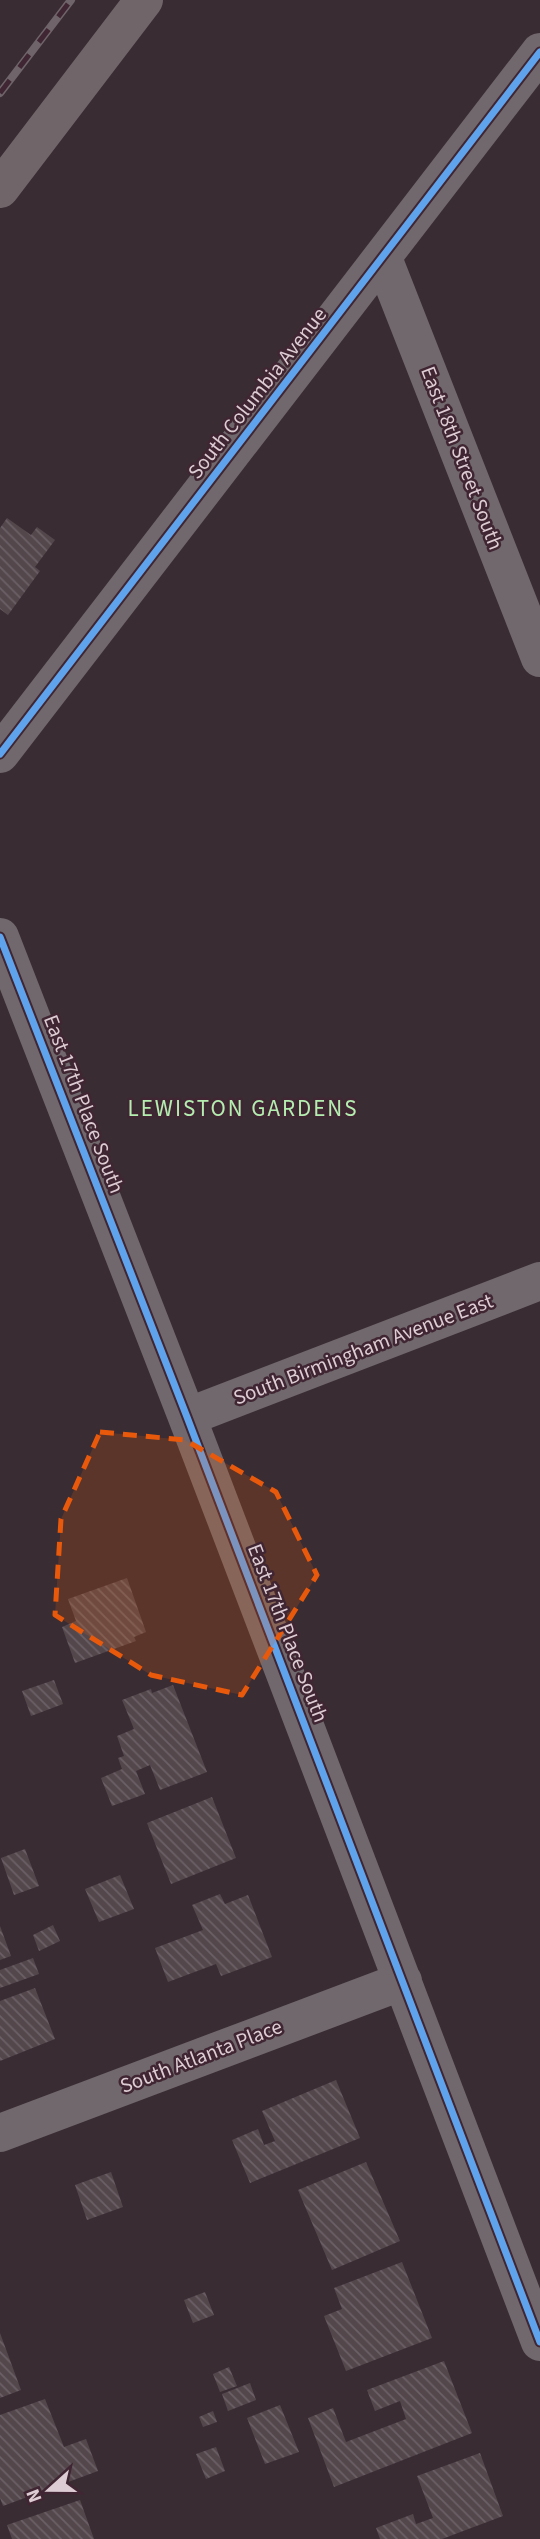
<svg xmlns="http://www.w3.org/2000/svg" width="540" height="2539" font-family="'Source Sans 3',sans-serif">
<style>
.building{fill:url(#building-back-hatch)}
.lines{fill:none;stroke-linecap:round;stroke-linejoin:round}
.minor{stroke:#70686c;stroke-width:38}
.highway{stroke:#70666a;stroke-width:38}
.rail-casing{stroke:#6e6469;stroke-width:8}
.rail{stroke:#402632;stroke-width:5;stroke-dasharray:16;stroke-linecap:butt}
.cycleway-casing{stroke:#402632;stroke-width:11}
.cycleway{stroke:#60a3ed;stroke-width:7}
.marked{fill:#e8590c;fill-opacity:0.2;stroke:#e8590c;stroke-width:5;stroke-dasharray:14 9;stroke-linejoin:round}
.labels{text-anchor:middle;dominant-baseline:central;stroke-width:5;stroke-linejoin:round;paint-order:stroke}
.street-label{font-size:21px;fill:#ddccd3;stroke:#402632}
.neighbourhood-label{font-size:23px;letter-spacing:2px;fill:#b4edb0;stroke:#402632}
</style>
<defs>
<pattern id="building-back-hatch" width="6" height="6" patternUnits="userSpaceOnUse" patternTransform="scale(1.75)"><rect width="6" height="6" fill="#53474c"/><path d="M-1 5l2 2M0 0l6 6M5-1l2 2" fill="none" stroke="#6b6065"/></pattern>
</defs>
<rect width="100%" height="100%" fill="#3a2c33"/>
<path class="building" d="M7,518L31,535L37,527L55,540L35,567L40,571L8,615L0,609V528Z
M127,1578L146,1632L134,1637L136,1641L75,1663L62,1627L76,1621L68,1599Z
M54,1680L63,1704L31,1716L22,1691Z
M173,1685L207,1772L160,1790L150,1765L136,1771L145,1794L112,1806L101,1778L122,1769L118,1758L124,1756L117,1736L134,1729L122,1700L151,1689L152,1693Z
M212,1797L236,1858L171,1884L147,1823Z
M25,1849L39,1886L14,1895L1,1858Z
M120,1875L134,1909L99,1922L85,1889Z
M220,1894L225,1904L248,1895L272,1957L221,1976L216,1964L168,1982L155,1948L203,1930L192,1905Z
M53,1925L60,1941L39,1951L33,1935Z
M0,1926L11,1956L0,1960Z
M33,1958L39,1974L0,1988V1970Z
M35,1988L55,2039L0,2061V2001Z
M336,2080L360,2138L250,2183L232,2140L258,2129L264,2145L275,2141L262,2111Z
M366,2162L400,2241L332,2270L298,2190Z
M111,2172L123,2207L87,2220L75,2185Z
M402,2262L432,2338L346,2371L324,2316L342,2309L334,2288Z
M205,2292L214,2315L193,2323L184,2300Z
M0,2333L21,2390L0,2398Z
M444,2361L472,2433L334,2487L308,2418L333,2408L346,2442L406,2419L400,2401L375,2411L367,2390Z
M229,2367L237,2386L220,2392L213,2374Z
M250,2383L256,2400L228,2411L222,2394Z
M45,2399L64,2447L86,2439L98,2471L3,2506L0,2498V2415Z
M280,2405L299,2452L265,2464L247,2418Z
M213,2411L217,2422L203,2427L199,2417Z
M216,2447L225,2471L206,2479L196,2454Z
M480,2453L503,2516L442,2539H380L376,2528L413,2514L416,2524L433,2518L417,2476Z
M80,2500L94,2539H12L7,2525Z"/>
<g class="lines">
<path class="minor" d="M383,258L540,658
M0,754L540,52
M0,937L187,1417L540,2342
M187,1417L540,1281
M0,2133L403,1981"/>
<path class="highway" d="M0,189L144,0"/>
<defs>
<path id="rail" d="M0,93L71,0"/>
</defs>
<use href="#rail" class="rail-casing"/>
<use href="#rail" class="rail"/>
<defs>
<path id="cycleway" d="M0,754L540,52
M0,937L187,1417L540,2342"/>
</defs>
<use href="#cycleway" class="cycleway-casing"/>
<use href="#cycleway" class="cycleway"/>
</g>
<path class="marked" d="M100,1432L185,1440L276,1492L317,1575L242,1695L151,1675L55,1615L61,1519Z"/>
<g class="labels">
<g class="street-label">
<text transform="translate(257 393) rotate(-52)">South Columbia Avenue</text>
<text transform="translate(462 458) rotate(69)">East 18th Street South</text>
<text transform="translate(84 1104) rotate(69)">East 17th Place South</text>
<text transform="translate(363 1349) rotate(-21)">South Birmingham Avenue East</text>
<text transform="translate(288 1633) rotate(69)">East 17th Place South</text>
<text transform="translate(201 2056) rotate(-21)">South Atlanta Place</text>
</g>
<g class="neighbourhood-label">
<text x="243" y="1108">LEWISTON GARDENS</text>
</g>
</g>
<g transform="translate(49 2490) rotate(249)" stroke="#402632" stroke-width="5" paint-order="stroke">
<path d="M0-5L12 26L0 18L-12 26Z" fill="#ddccd3"/>
<text y="-10" font-size="19" font-weight="bold" text-anchor="middle" fill="#ddccd3">N</text>
</g>
</svg>
